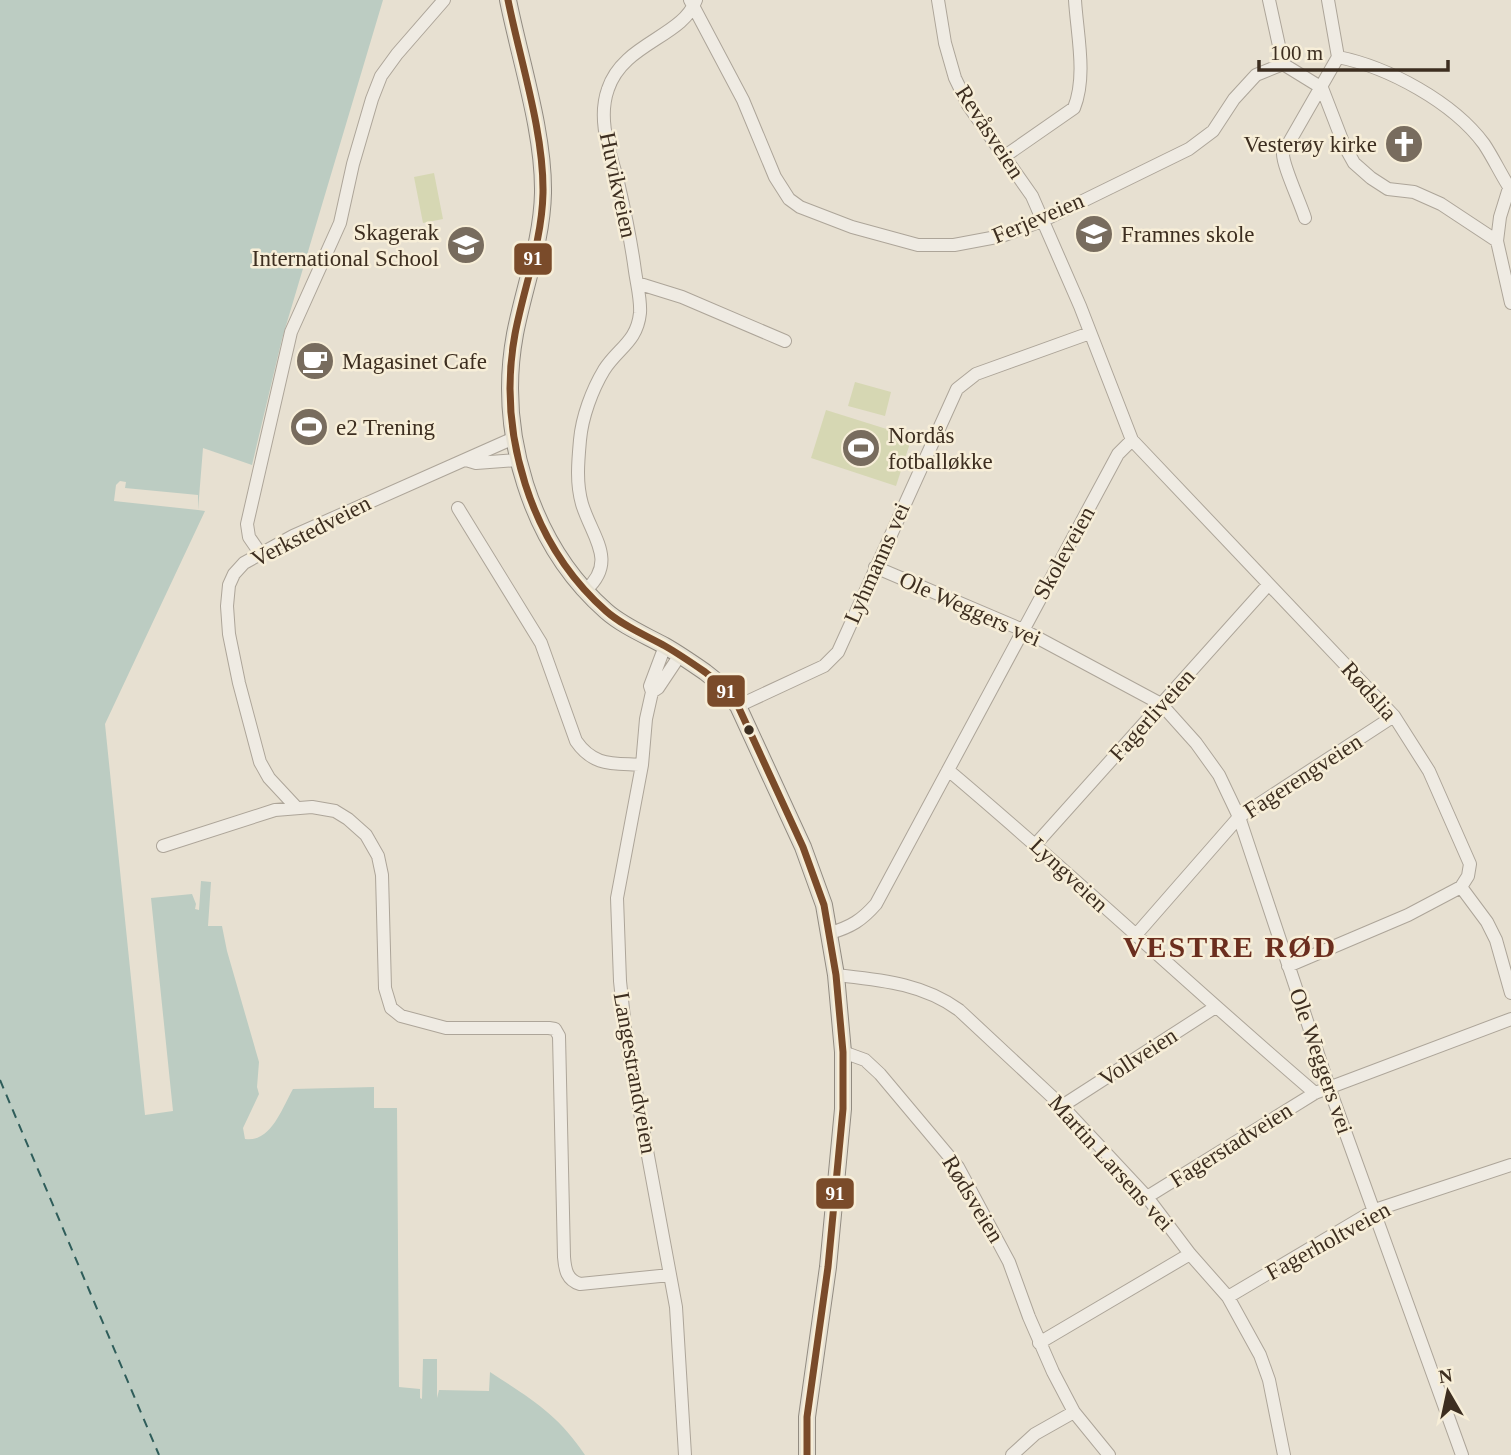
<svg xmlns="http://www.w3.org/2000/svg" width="1511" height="1455" font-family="'Times New Roman',serif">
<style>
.pitch{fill:#d6d7b3}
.water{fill:#bcccc2}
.pier{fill:#e7e0d1}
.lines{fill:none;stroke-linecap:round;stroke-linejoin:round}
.ferry{stroke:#2f5d5a;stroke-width:2;stroke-dasharray:9 7;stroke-linecap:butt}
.minor-casing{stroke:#ada599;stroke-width:14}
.major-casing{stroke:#928b80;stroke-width:18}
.minor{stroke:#efebe3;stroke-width:12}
.major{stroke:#e6e1d4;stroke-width:16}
.bus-1-casing{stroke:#f7eed8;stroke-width:12}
.bus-1{stroke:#7a4b2a;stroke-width:7}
.bus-dot{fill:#3d2e20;stroke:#f7eed8;stroke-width:2.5}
.labels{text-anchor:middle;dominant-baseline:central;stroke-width:5;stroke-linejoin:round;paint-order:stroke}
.street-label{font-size:23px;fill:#3d2e20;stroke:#f7eed8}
.poi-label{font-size:23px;fill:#3d2e20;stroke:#f7eed8;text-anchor:start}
.district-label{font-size:30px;font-weight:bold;letter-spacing:2px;fill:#6b2e1e;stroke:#f7eed8}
.line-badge{stroke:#f7eed8;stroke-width:2.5}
.badge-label{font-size:19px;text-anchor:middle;font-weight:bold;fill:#fff}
</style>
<rect width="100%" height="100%" fill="#e7e0d1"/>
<path class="pitch" d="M434,173L443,219L423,223L414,177Z
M855,382L891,392L885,416L848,406Z
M826,410L912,437L896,486L811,458Z"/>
<path class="water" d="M0,0H383L282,339L252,465L203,448L198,510L205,511L105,724L145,1115L173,1111L151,898L192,894L196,904L195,909L199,910L201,881L211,882L208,926H222L227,951L259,1062L257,1087L259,1094L243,1128L245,1139C271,1143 282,1108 293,1089L374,1087V1108H397L399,1387L420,1389V1398L422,1399L423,1359H437V1398L439,1390L489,1391L490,1372C530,1398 558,1414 585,1455H0Z"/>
<path class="pier" d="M120,481L126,482L125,488L198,495V510L114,501L116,485Z"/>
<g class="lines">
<path class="ferry" d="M0,1080L159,1455"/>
<defs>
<path id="minor" d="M690,0L743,100L775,177L789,199L800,207L852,227L918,245H954L1002,236L1044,220L1189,149L1213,131L1234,99L1256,75L1283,64L1322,88
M938,0L945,43L955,78L968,105L1032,196L1080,306L1132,440L1394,716L1429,771L1470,864L1468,876L1461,887L1408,915L1288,966
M1269,0L1283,64
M1338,57C1388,67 1453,102 1484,144C1494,159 1501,175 1511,190
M1322,88L1344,145L1354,163L1371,178L1388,189L1414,192L1441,204L1497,241
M1005,156L1074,108C1087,76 1077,34 1075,0
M1509,188L1500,217L1497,241L1511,303
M1305,218C1300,202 1282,164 1283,153L1338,57L1328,0
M637,283L682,297L785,341
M466,460L476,463L518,460
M458,508L541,643L576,741C594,767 613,763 642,765
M260,553L249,537L247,524L291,332L340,223L353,164L372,99L381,76L397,54L444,0
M875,567L1023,630L1161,704L1196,743L1219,775L1239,817L1329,1087L1462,1455
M586,590C618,561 592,537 582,504C576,483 578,462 580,440C582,417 592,390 604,370C618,348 637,342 640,313C641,300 637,285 635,271C631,241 625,212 618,182C610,152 597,120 608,89C623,43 683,37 696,0
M665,646L650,686L652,692L646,719L642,765L617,898L620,981L626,1037L676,1307L685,1455
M652,692L658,688L680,655
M738,706L824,666L838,652L957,389L976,374L1090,333
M948,770C1073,875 1191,987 1315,1093
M296,807L269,778L260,762L239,683L229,634L227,606L229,585L234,574L244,563L293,536L514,438
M1036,844L1268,585
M163,846L275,810L312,807L335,811L348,819L366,835L378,856L382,875L385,988L391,1008L401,1016L446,1028H549L555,1029L559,1036L564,1257C565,1270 567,1280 580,1284L670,1275
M1461,887L1487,922L1496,940L1511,993
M830,933C851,927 862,920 876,904L1118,454L1132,440
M1135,936L1239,817L1394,716
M836,975C880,980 922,983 959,1010L1062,1106L1147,1197L1190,1254L1228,1297L1260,1355L1269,1380L1284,1455
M843,1052L865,1060L880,1074L958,1167L1009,1262L1029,1317L1053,1372L1074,1412L1109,1455
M1062,1106L1214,1008
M1147,1197L1315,1093L1511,1019
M1228,1297L1375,1210L1511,1165
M1039,1343L1190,1254
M1012,1455L1035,1434L1074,1412"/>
<path id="major" d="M508,0C520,60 544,132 543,193C542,241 524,287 515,334C497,432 530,544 606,611C623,626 645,635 665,646C679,654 692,663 705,672L720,684L738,706L803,847L824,905L836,975L843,1052V1109L828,1267L807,1417V1455"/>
</defs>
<use href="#minor" class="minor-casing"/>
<use href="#major" class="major-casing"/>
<use href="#minor" class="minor"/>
<use href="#major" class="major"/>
<defs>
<path id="bus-1" d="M508,0C520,60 544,132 543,193C542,241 524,287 515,334C497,432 530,544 606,611C623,626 645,635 665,646C679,654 692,663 705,672L720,684L738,706L803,847L824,905L836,975L843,1052V1109L828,1267L807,1417V1455"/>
</defs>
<use href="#bus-1" class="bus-1-casing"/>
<use href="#bus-1" class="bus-1"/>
</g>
<defs>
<symbol id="church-disc" viewBox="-11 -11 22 22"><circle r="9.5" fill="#786c5e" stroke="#f7eed8"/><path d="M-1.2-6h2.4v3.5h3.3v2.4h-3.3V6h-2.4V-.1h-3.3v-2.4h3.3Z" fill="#fff"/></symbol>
<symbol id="school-disc" viewBox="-11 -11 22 22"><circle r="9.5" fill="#786c5e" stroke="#f7eed8"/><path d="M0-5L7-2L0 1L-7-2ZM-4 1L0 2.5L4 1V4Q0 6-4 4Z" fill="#fff"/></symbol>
<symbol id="cafe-disc" viewBox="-11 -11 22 22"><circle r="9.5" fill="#786c5e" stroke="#f7eed8"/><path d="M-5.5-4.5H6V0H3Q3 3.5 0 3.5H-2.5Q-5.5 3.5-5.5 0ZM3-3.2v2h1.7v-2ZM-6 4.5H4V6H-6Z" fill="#fff"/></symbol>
<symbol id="stadium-disc" viewBox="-11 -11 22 22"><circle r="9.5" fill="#786c5e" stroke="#f7eed8"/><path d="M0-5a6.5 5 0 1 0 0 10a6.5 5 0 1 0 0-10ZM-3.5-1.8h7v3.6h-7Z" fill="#fff"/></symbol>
</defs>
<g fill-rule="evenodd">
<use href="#church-disc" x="1382" y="122" width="44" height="44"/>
<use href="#school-disc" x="1072" y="212" width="44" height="44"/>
<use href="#school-disc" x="444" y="223" width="44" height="44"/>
<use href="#cafe-disc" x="293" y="339" width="44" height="44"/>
<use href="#stadium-disc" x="287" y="405" width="44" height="44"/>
<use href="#stadium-disc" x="839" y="426" width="44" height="44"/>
</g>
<circle class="bus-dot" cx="749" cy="730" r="6"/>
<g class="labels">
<g class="street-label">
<text transform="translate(990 132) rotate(57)">Revåsveien</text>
<text transform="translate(618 185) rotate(78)">Huvikveien</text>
<text transform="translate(1038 218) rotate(-23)">Ferjeveien</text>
<text transform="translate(311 531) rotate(-27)">Verkstedveien</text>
<text transform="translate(1064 553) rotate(-61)">Skoleveien</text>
<text transform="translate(877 563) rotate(-66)">Lyhmanns vei</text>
<text transform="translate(970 609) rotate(24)">Ole Weggers vei</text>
<text transform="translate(1369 691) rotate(48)">Rødslia</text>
<text transform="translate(1152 715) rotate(-48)">Fagerliveien</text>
<text transform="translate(1303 776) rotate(-33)">Fagerengveien</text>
<text transform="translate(1069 875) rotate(43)">Lyngveien</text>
<text transform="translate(1138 1057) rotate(-33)">Vollveien</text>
<text transform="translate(1321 1061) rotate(71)">Ole Weggers vei</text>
<text transform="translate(635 1073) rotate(80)">Langestrandveien</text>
<text transform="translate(1231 1145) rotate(-32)">Fagerstadveien</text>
<text transform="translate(1111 1163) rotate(48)">Martin Larsens vei</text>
<text transform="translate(973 1199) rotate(59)">Rødsveien</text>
<text transform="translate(1328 1241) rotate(-29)">Fagerholtveien</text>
</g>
<g class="poi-label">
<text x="1377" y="144" text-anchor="end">Vesterøy kirke</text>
<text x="439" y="232" text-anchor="end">Skagerak<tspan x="439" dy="26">International School</tspan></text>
<text x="1121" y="234">Framnes skole</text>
<text x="342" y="361">Magasinet Cafe</text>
<text x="336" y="427">e2 Trening</text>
<text x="888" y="435">Nordås<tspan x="888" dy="26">fotballøkke</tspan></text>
</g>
<g class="district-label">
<text x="1230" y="946">VESTRE RØD</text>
</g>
</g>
<g class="line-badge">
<rect x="513" y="242" width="40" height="34" rx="7" fill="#7a4b2a"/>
<rect x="706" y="674" width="40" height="34" rx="7" fill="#7a4b2a"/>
<rect x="815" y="1177" width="40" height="33" rx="7" fill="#7a4b2a"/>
</g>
<g class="badge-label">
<text x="533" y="265">91</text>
<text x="726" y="698">91</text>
<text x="835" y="1200">91</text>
</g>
<g transform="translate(1448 1392) rotate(351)" stroke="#f7eed8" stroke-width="5" paint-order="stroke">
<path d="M0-5L12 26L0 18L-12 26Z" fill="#3d2e20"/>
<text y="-10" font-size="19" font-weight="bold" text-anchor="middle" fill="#3d2e20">N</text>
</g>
<path d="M1259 60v10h189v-10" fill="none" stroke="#3d2e20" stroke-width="3.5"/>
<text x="1270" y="60" font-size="21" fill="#3d2e20" stroke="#f7eed8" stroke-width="5" paint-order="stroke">100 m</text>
</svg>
